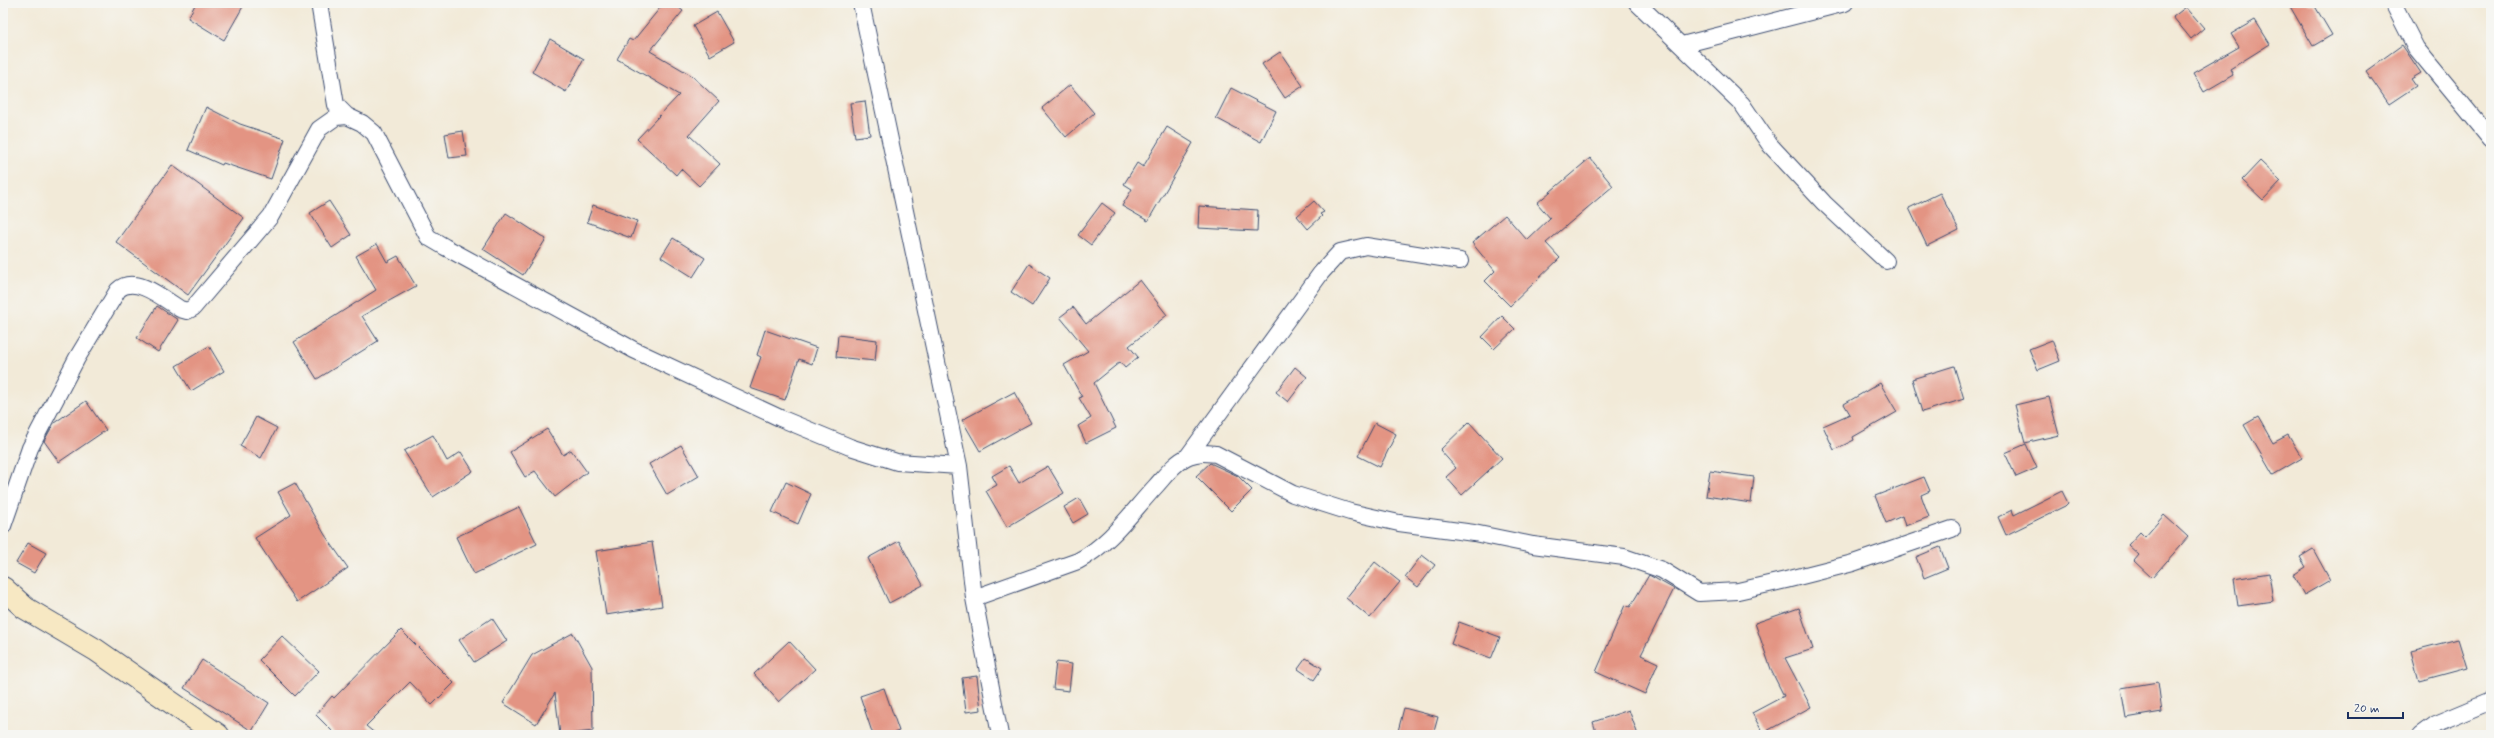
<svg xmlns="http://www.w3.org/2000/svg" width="2494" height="738" font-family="Mynerve,sans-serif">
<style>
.building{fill:#e39483}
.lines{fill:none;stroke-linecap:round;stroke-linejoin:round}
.street-casing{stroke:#3b4b70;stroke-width:18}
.secondary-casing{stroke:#3b4b70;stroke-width:24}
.street{stroke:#fff;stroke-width:16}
.secondary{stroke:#f7e8c3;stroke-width:22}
</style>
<rect width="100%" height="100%" fill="#f6f6f2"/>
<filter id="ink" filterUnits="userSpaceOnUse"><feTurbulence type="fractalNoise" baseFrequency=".025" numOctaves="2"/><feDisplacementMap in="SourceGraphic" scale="8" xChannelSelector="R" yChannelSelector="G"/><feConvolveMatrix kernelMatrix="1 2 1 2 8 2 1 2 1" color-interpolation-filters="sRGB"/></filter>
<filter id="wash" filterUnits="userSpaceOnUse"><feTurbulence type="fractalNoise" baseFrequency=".012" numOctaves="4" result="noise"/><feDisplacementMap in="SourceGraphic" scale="16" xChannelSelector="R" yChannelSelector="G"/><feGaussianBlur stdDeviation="0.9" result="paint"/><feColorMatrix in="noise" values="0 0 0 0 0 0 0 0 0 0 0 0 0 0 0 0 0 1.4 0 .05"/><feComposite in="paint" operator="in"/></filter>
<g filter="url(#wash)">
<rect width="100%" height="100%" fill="#f2ead8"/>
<g id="blocks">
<path class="building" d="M196,3H245L224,40L188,18Z
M664,3H673L683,11L650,51L691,75L719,101L689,135L720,164L699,186L681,169L676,175L637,139L679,95L617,59L629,39L633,41Z
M2288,3H2313L2332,35L2313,46Z
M2186,7L2204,28L2191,39L2173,17Z
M717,12L734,42L710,56L693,26Z
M2255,20L2270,44L2230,69L2233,75L2204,92L2193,73L2239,47L2231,34Z
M550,39L584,59L566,92L532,72Z
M2402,45L2421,73L2411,79L2416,86L2389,104L2366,71Z
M1280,52L1303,86L1285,98L1262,64Z
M1070,85L1094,113L1066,137L1042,108Z
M1231,88L1276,111L1261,142L1216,118Z
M865,101L870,135L855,137L850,103Z
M206,107L240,124L285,139L271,179L223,163L222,165L188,150Z
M1167,127L1193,143L1148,221L1122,206L1132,189L1124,184L1137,163L1143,167Z
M463,131L467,156L449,158L445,134Z
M1590,158L1613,186L1546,243L1560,258L1510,306L1485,281L1495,271L1472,243L1505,215L1527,240L1550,218L1537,203Z
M2260,161L2281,181L2263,200L2242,180Z
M172,165L244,218L188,295L116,242Z
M1940,193L1959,230L1927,246L1909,208Z
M329,201L351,235L332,248L310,213Z
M1314,201L1324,212L1320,214L1322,216L1308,229L1297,216Z
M1102,203L1115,213L1091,245L1078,235Z
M593,205L637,221L631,238L587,222Z
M1199,206L1258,210L1257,231L1198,228Z
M506,213L546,239L523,275L483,249Z
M673,238L705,258L693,277L661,257Z
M377,244L387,262L398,256L416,286L362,316L378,341L317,379L294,342L376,290L356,256Z
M1029,264L1050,278L1032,306L1011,292Z
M1140,280L1167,315L1129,346L1138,357L1125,368L1120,362L1094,383L1116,428L1086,443L1078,426L1091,418L1079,398L1082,397L1064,365L1088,351L1060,317L1073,307L1086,324Z
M157,306L178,320L158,352L137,338Z
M1502,316L1515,329L1494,349L1482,337Z
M765,330L817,348L812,364L799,359L785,400L750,388L761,357L757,355Z
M838,335L877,340L875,361L836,357Z
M2052,340L2060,361L2038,370L2029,349Z
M209,346L224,371L191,391L176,366Z
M1954,366L1964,399L1922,412L1912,379Z
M1295,367L1307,377L1288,402L1276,392Z
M1880,383L1897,412L1853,437L1854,440L1834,450L1823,426L1850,414L1844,404Z
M1014,392L1031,423L980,451L962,420Z
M2049,397L2059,435L2025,443L2015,405Z
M86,401L106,430L59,462L44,441L54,423Z
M256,417L277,428L261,458L240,446Z
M2258,417L2273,443L2288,435L2302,458L2273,475L2244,425Z
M1469,422L1502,458L1462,495L1446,477L1456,468L1440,450Z
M1375,423L1396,434L1380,467L1358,456Z
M547,429L563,455L571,450L587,472L555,497L535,471L525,477L510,452Z
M433,435L447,461L461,452L473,471L433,497L404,451Z
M2026,444L2037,468L2016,477L2005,453Z
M681,445L699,476L667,495L649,464Z
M1210,463L1238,476L1252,490L1231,511L1196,476Z
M1009,466L1019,483L1048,466L1064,493L1007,527L986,491L997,485L992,476Z
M1710,471L1754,477L1751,503L1706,496Z
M1924,477L1930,491L1921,495L1929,517L1905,526L1902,516L1886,523L1875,496Z
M786,482L811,494L798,524L772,512Z
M295,483L325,535L348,568L297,602L255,538L291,515L278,492Z
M2062,491L2068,503L2065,506L2006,535L1998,517L2012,510L2014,515Z
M1079,498L1088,514L1073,523L1064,507Z
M519,507L537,544L474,574L456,537Z
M2164,515L2188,537L2152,578L2134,561L2139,555L2128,545L2140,532L2145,537Z
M899,541L923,585L889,603L868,558Z
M652,542L662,606L606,615L596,551Z
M28,543L46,553L34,573L16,563Z
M1940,547L1948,568L1924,578L1916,557Z
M2313,549L2330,580L2304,595L2293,575L2306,567L2300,557Z
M1422,555L1435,565L1418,587L1405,577Z
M1375,562L1400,582L1370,618L1346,598Z
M2269,573L2273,601L2238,606L2234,579Z
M1649,575L1674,589L1641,655L1658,663L1645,694L1596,672L1625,605L1630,607Z
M1799,608L1813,649L1785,658L1811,707L1763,733L1752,713L1784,696L1772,672L1755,623Z
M492,618L507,641L474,662L459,640Z
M1459,622L1500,637L1491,659L1451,644Z
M401,630L454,683L432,705L410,682L366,726L377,735H336L316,715L332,696L334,698Z
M573,633L592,667L593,731L560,735L555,693L536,724L503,703L532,655Z
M282,636L319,671L295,696L259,660Z
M2458,639L2467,668L2419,681L2411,651Z
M789,641L815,669L779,702L754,674Z
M1306,658L1322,668L1314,680L1298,669Z
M202,660L269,703L252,731L184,688Z
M1056,662L1072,664L1069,691L1053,689Z
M977,676L981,710L966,712L962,678Z
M2158,682L2162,712L2126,718L2121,688Z
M884,688L899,731L888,735H873L860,696Z
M1404,708L1438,717L1433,735H1397Z
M1629,710L1638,735H1597L1593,722Z"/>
</g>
</g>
<g filter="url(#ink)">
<use href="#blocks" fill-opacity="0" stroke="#3b4b70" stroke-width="1"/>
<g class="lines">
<defs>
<path id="street" d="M319,3L336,105L347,116
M861,3L959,466L974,598L1000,735
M1637,3L1742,104L1770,145L1824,203L1886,261
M2393,3L2416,48L2491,139
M1682,45L1845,3
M1188,456L1321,273L1340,252L1366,246L1460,261
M3,526L30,448L77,358L118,290C135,274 164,299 180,309L187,311L193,308L271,216L319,129L336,117L347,116L362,123L374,133L428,237L445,247L634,350L780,418L850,447L897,462L959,466
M974,598L1078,561C1110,544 1131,513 1155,487C1165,476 1175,462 1189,456C1198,452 1206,453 1216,454L1293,494L1350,512L1399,523L1474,533L1533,545L1624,557L1662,570L1699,593L1738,591L1786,580L1853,563L1952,529
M2421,735L2436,724L2491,701"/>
<path id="secondary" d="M3,588L25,608L96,650L218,735"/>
</defs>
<use href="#street" class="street-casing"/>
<use href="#secondary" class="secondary-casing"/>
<use href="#street" class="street"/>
<use href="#secondary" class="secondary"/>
</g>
</g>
<rect width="2494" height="738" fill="none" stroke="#f6f6f2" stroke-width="16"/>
<path d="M2348 712v6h55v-6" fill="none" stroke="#1b2f5e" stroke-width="2"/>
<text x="2354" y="712" font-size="12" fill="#1b2f5e" stroke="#f6f6f2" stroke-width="3" paint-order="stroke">20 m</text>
</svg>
